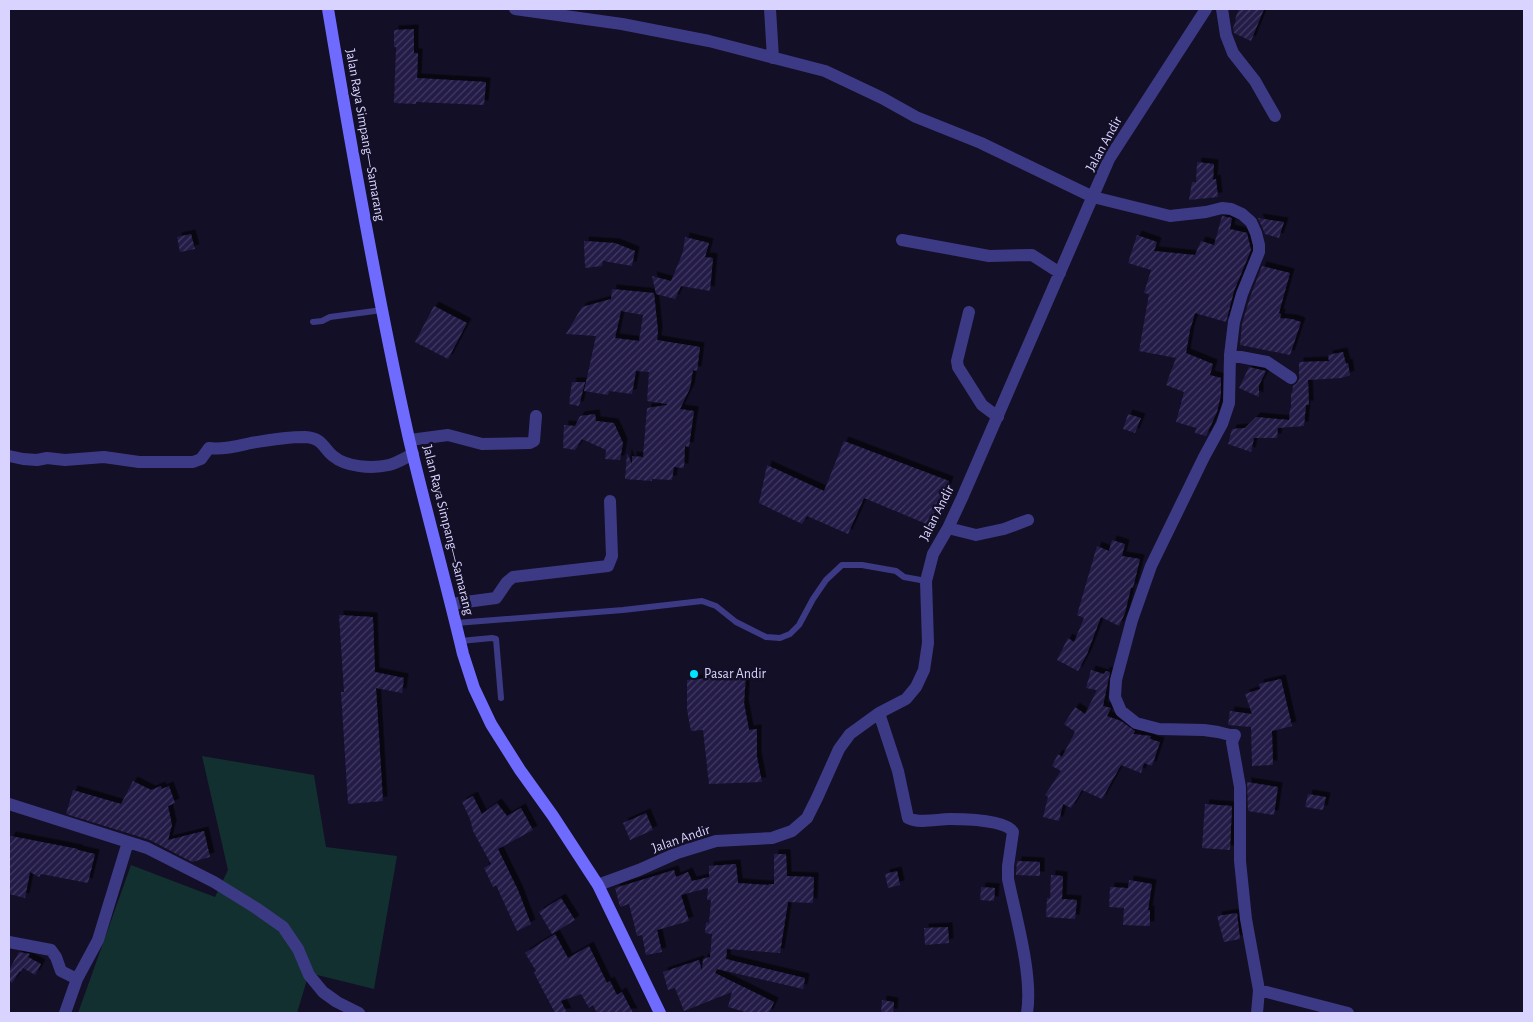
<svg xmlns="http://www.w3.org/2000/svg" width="1533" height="1022" font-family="'Alegreya Sans',sans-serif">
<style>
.grass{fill:#12302f}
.building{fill:url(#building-hatch);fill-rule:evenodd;filter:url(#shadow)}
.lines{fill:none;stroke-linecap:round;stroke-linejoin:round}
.lane{stroke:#3d3a85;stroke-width:6}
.street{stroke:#3d3a85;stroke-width:12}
.secondary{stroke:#6f6bff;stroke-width:12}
.poi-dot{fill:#00e5ff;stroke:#130f26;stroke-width:2}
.labels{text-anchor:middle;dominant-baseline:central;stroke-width:5;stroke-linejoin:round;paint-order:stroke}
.street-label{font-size:14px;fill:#d9d4ff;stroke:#130f26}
.poi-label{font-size:14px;fill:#d9d4ff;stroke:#130f26;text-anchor:start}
</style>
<defs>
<pattern id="building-hatch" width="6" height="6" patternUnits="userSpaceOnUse" patternTransform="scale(1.25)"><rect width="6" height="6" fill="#241b47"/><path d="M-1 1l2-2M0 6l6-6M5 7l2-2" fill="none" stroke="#433b63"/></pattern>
<filter id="shadow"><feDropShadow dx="4.5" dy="-4.5" stdDeviation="0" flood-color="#0009"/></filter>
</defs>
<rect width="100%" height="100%" fill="#130f26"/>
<path class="grass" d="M202,756L314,775L326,847L397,856L374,989L309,973L297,1013H78L131,865L215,897L228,870Z"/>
<path class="building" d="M1239,9H1264L1251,41L1234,33L1233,28L1236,20L1235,19Z
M414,29V53H418L417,78L486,82L484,105L416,102V104L394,103L396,47H394V30Z
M1197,162L1214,164L1213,180L1216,179L1218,197L1189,200L1192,182H1196Z
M1222,216L1232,218L1230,229L1247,233L1251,250L1234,291L1226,322L1195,313L1190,330L1186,353L1213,364L1210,375L1221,378V395L1217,412L1206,436L1195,433L1196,428L1176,422L1184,392L1166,385L1176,358L1139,351L1149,294L1144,293L1151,270L1128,263L1137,235L1157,242L1154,251L1195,255L1201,241L1214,245Z
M1258,218L1284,222L1279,238L1265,234Z
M191,234L195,249L180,252L177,237Z
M685,237L709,243L705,257L713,258L710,291L681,286L675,299L656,294L652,276L671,281L683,252Z
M584,241L615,243L635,251L632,266L603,261L602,266L585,268Z
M1262,266L1290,273L1279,313L1281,314L1280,318L1292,319L1301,322L1290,355L1240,345L1242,324L1250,297Z
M612,289L654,293L658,331L657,340L700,347L697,371L693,370L690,388L680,409L694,411L689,447L685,446L684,468L674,467L672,480L652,479V481L625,479L627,453L632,464V456L643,457L647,408L667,405V404L647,401L649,372L636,371L632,394L609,391L608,395L584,391L596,336L566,334L582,307L611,299ZM621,311L643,315L639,341L615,338Z
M434,306L467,323L448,359L415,342Z
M1343,352L1346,364L1348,363L1350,375L1342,378L1308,380L1309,405H1306L1304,426L1278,428L1277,438H1254L1251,452L1228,444L1232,429L1245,428L1256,417L1289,420L1290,408H1291V393H1292L1293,386L1297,383L1299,379V362L1329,361L1328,355Z
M1249,367L1266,371L1259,385V397L1239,388Z
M572,382H585L579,406L569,404Z
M595,414L596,421L614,423L623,443L620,460L605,459L606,450L582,439L575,450L563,448L564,425L575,426L580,416Z
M1128,414L1141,418L1135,433L1123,429Z
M844,441L949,481L938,514L935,511L929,525L864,498L848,534L807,516L802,524L759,503L767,465L824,491Z
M1112,540L1125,544L1122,556L1140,559L1133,588H1131L1125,613L1119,626L1101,617L1087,654L1078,671L1057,660L1068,638L1074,642L1084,618L1077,615L1097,546L1109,551Z
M339,615L373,617L375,672L404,678L402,693L376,688L383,801L348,804L341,692H344Z
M1091,670L1104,674L1106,671L1110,672L1103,706L1111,708L1107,716L1121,721L1135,731L1133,734L1151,736L1150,739L1160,742L1152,766L1144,763L1141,773L1121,765L1102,799L1082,790L1071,808L1063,804L1059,821L1043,817L1048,797L1045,795L1061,771L1052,766L1058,754L1062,757L1075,732L1064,724L1075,707L1085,714L1097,690L1086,688Z
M746,675L744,703L749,730L757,729V757L762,782L709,784L703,730L691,731L687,710V680Z
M1281,679L1292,726L1272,731L1273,765L1252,766L1251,727L1228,725L1230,711L1252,714L1245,694L1260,689L1259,684Z
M133,781L151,790L161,786L162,789L169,786L175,803L168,806L172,825L168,840L204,831L210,857L192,862L150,840L66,814L73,790L121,804Z
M1247,782L1278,787L1274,815L1248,811Z
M1308,794L1326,797L1323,810L1305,807Z
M473,796L482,814L497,803L507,816L521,808L533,830L498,849L518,890L531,924L517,931L496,885L493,887L484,868L491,864L473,831L470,819L462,802Z
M1205,804L1232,806L1230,850L1202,848Z
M646,813L653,830L630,840L623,823Z
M11,836L78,849V850L95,854L88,883L41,874L39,877L30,872L25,898L9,894V839H10Z
M774,854H786L787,876L814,877L813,903L788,902L780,953L727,949L726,959L805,978L803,989L717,969L715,973L774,1002L769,1013H749L728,1007L732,992L684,1011L675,988L668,990L663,972L699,960L702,971L703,959L710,957L712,934L705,933L706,922L709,923L711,900H707L708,888L681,895L689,921L657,930L662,952L646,955L642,935L637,936L629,904L620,907L615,888L674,870L676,877L688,872L692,881L709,877V866L736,864L738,883L768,885L769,884H774Z
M1017,861L1040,862V876L1016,875Z
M897,871L900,885L888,888L885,874Z
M1051,875L1063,876L1062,899L1077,900L1075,919L1046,917L1047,898H1050Z
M1129,880L1152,884L1148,910H1150V926L1123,925L1124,908L1109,907L1110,887L1128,888Z
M981,887L995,888L994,901L980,900Z
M561,898L575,920L552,934L539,912Z
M1237,913L1240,939L1224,942L1217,916Z
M948,927L949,943L925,945L924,928Z
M555,934L568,958L589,946L607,983L610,981L617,995L622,992L633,1013H597L593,1005L589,1008L581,994L561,1001L567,1013H555L534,973L536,971L525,953Z
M19,952L30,954L28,957L41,964L35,975L23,968L21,972L20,971L12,983L9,981V970Z
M882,1000L894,1002L893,1013H881Z"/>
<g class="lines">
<path class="lane" d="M313,322L322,321L330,317L382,310
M456,623L623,610L702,601L716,606L736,622L766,637L780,638L790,634L799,625L813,599L826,580L842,565H862L896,571L904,577L926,581
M460,641L492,638L496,639L501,698"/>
<path class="street" d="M515,9L622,24L709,41L825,71L882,98L916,117L981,143L1093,197L1170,216L1206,212L1222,208L1231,209L1242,214L1251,222L1256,233L1259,245V252L1242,294L1234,322L1230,355L1229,403L1222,424L1204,457L1151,566L1132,620L1116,680L1115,697L1121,711L1136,723L1159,729L1204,730L1218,732L1230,735H1235L1232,742L1240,787V861L1246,919L1259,990L1257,1013
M770,9L773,58
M1222,9L1226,35L1233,53L1255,81L1275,116
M902,240L989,256L1032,255L1060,273
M969,312L957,361L958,367L982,405L998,417
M1230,355L1267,362L1291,378
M410,440L448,435L482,444L530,443L534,441L536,416
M9,456L23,459L37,460L47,458L65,460L104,457L139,462H193L201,459L209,448C223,450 237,446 251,443C268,440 288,437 305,437C323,438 323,448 333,456C346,467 372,469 389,465C397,463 405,458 413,454
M948,528L976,535L1004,529L1028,520
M451,604L496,598L507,582L513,577L608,566L612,556L610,501
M879,713L898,771L908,818C919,824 938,819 950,819C965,819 1006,820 1013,832L1008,866V879C1016,918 1033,975 1027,1013
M9,804L147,848L214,882L256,908L283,927L298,949L309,975L323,992L337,1002L359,1013
M598,885L639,870L677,853L716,841L772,838L792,831L807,818L817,798L839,749L850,734L879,713L906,699L916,687L924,670L928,643L926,581L933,554L948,528L962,498L1109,159L1206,9
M9,942L51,950L56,957L61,971L77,979
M1259,990L1348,1013
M65,1013L77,979L98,940L128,842"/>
<path class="secondary" d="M328,9C352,153 377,296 409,439C426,511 446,582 463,654L474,688L491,724L520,770L553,816L598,885L660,1013"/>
</g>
<circle class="poi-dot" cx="694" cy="674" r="5"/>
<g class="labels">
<g class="street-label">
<text transform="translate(365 135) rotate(80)">Jalan Raya Simpang—Samarang</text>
<text transform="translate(1104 144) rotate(-61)">Jalan Andir</text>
<text transform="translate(937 513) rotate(-63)">Jalan Andir</text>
<text transform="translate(448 530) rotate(76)">Jalan Raya Simpang—Samarang</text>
<text transform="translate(681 839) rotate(-19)">Jalan Andir</text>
</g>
<g class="poi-label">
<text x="704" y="674">Pasar Andir</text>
</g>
</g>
<rect width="1533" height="1022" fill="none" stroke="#d9d4ff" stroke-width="20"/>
</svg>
